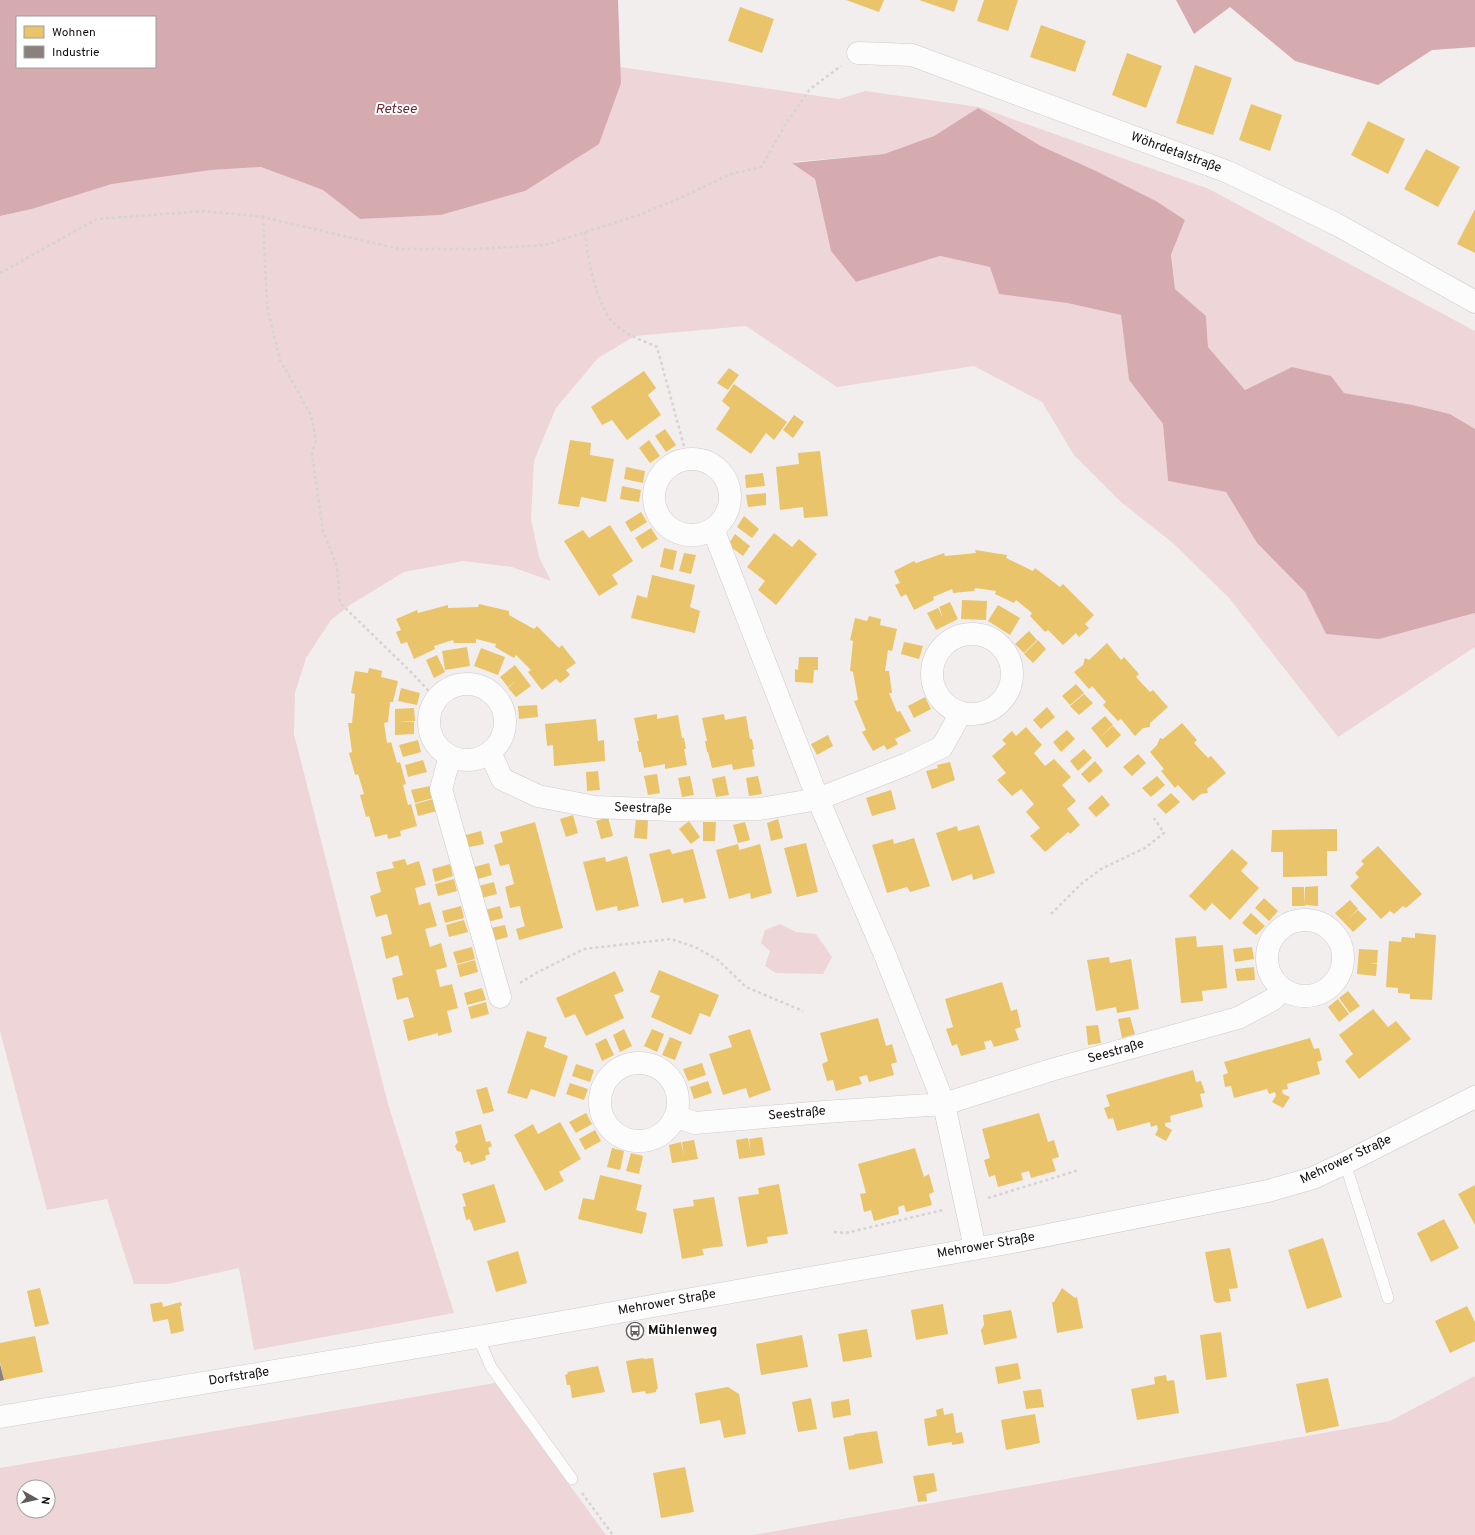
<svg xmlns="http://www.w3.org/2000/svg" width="1475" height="1535" font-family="Overpass,sans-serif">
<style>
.green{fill:#eed5d7;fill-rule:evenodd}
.water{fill:#d5abaf;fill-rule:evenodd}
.homes{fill:#e9c46a}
.industry{fill:#8a817c}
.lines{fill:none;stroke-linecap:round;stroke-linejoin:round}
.lane-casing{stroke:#cecaca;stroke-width:12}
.street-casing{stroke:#cecaca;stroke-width:23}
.secondary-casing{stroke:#cecaca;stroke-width:23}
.path{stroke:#d5d3d4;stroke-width:2.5;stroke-dasharray:3 3;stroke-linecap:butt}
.lane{stroke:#fdfcfc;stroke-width:11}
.street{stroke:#fdfcfc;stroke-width:22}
.secondary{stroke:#fdfcfc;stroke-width:22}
.labels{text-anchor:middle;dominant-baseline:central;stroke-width:4;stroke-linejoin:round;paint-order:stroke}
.street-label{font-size:13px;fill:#110d0e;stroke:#fff}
.poi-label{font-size:13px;font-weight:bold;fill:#110d0e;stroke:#fff;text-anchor:start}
.water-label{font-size:14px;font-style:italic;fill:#6e2834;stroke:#fff}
</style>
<rect width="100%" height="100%" fill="#f3eeee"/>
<path class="green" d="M620,67L839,99L865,91L979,107L1209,189L1475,331V429L1450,414L1413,405L1344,393L1330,376L1292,367L1245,390L1208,347L1206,316L1175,289L1171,256L1185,220L1156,201L1096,171L1041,146L978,108L934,136L884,154L793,162L815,179L831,251L856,282L940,256L990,267L1067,303L1121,315L1129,380L1163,424L1168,481L1226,492L1257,543L1305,592L1326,634L1447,621L1475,613V647L1338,737L1229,598L1174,544L1121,502L1074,455L1042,402L974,366L837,387L746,326L635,336L598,358L556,408L534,461L531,519L539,557L551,581L512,567L463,561L404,572L350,605L331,620L306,658L295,693L294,734L388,1104L454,1313L254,1350L239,1268L168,1284H134L107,1199L47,1210L0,1031V216L32,209L112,184L211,170L261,167L323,190L360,219L441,215L525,191L621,83Z
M780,924L796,932L816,934L832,957L823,974L776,973L765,966L770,951L761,943L765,930Z
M1475,1376V1535H753L1390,1421Z
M495,1383L606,1535H0V1468ZM24,1487H48V1511H24Z"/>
<path class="water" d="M0,0H618L621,83L599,144L525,191L441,215L360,219L323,190L261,167L211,170L112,184L32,209L0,216ZM17,17H155V67H17Z
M1176,0H1475V47L1432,50L1378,85L1295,61L1230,7L1194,34Z
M978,108L1041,146L1096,171L1156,201L1185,220L1171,255L1175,289L1206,316L1208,347L1245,390L1292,367L1331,376L1344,393L1413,405L1450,414L1475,429V613L1379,639L1326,634L1305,592L1257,543L1226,492L1168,481L1163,424L1129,380L1121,315L1067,303L999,294L990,267L940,256L856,282L831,251L815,179L792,163L884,154L934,136Z"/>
<path class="homes" d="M846,0H884L879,12Z
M919,0H958L954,12Z
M984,0H1018L1008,31L977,21Z
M740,7L774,19L762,53L728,41Z
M1041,25L1086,41L1075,72L1030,57Z
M1127,53L1162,66L1146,108L1112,95Z
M1195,65L1232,78L1213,135L1176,123Z
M1251,104L1282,115L1270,151L1239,140Z
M1368,121L1405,139L1388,174L1351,155Z
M1426,149L1460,167L1438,207L1404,189Z
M1475,209V253L1457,244Z
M729,368L739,375L728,390L717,383Z
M644,371L656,388L648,395L661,415L627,440L612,420L602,425L591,407Z
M734,384L787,422L774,440L766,433L751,454L716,429L730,408L722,401Z
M794,415L804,422L793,438L783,430Z
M665,429L676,445L666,452L655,436Z
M570,440L591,443L590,455L614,459L606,502L581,497L579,507L558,504Z
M649,440L660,456L650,463L639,448Z
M820,451L828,516L804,518L803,507L780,510L776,467L799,464L798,453Z
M626,467L645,471L643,483L624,479Z
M763,473L765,486L746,488L745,475Z
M622,486L641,490L639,502L620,499Z
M766,493V505L748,507L746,495Z
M641,512L647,522L631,532L625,522Z
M744,516L759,529L752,538L737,527Z
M610,525L633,561L612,575L618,584L599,596L564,541L583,530L589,538Z
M651,528L658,539L642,549L635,538Z
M774,533L792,547L799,539L817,554L776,605L758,590L765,581L747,567Z
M735,534L750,546L743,556L728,545Z
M664,548L677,551L673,570L660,567Z
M975,550L1007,555L1006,558L1033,571L1035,568L1060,587L1063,584L1094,615L1085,624L1089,628L1079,637L1076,633L1063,645L1048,630L1045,632L1030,616L1032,613L1016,600L1014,603L995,594L996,591L975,588L974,591L953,593L952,589L933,597L934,600L914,610L906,594L901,597L895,585L900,583L894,571L914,561L916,563L944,553L945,556L976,553Z
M684,553L696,555L691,574L679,571Z
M652,575L695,585L690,607L700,611L695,633L631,618L637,595L647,598Z
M962,600L987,601L986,620L961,619Z
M950,602L958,619L936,630L927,613L938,608L943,618L939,607Z
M479,604L509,611V615L534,629L537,626L559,648L562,645L576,663L566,670L570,675L560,683L556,679L542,690L528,672L531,670L516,655L514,658L495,647L496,644L476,639V643H454L453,640L434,646L435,649L414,659L407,642L401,644L396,632L401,630L396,619L417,610L418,613L448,605V608L478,607Z
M998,605L1020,618L1010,635L988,621Z
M869,616L881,619L880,625L897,629L892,651L888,650L885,671H889L892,693H889L897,712L900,711L911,731L895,739L898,744L887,750L884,745L873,751L862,732L866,730L854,701L858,700L853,672L850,671L853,641L850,640L855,618L867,621Z
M1029,631L1037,640L1024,653L1015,644Z
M1038,640L1046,649L1033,663L1024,654Z
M904,642L923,646L919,659L901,654Z
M1107,643L1121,660L1124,657L1139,674L1136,677L1150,692L1153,690L1168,707L1150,723V727L1143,728L1135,736L1121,719L1118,721L1103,705L1106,702L1092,686L1089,689L1074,672L1083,665L1085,658L1089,660Z
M467,647L470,666L445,670L442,651Z
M481,648L505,657L498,675L474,666Z
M437,655L445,672L434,678L426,660Z
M799,657H818V670H814L813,683L795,682V669L798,670Z
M515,665L531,686L516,697L508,688L515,681L508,687L500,677Z
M369,668L382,671L381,677L398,681L393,702H390L388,722L384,723L387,743L391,742L397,763L400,762L406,784L403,785L408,805L411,804L417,826L400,831L401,836L388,839L387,834L375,837L369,816L366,817L360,795L364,794L358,774L355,775L349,753L352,752L348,723H352L355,694L351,693L355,671L368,673Z
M1076,684L1084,693L1070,705L1062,696Z
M401,688L420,693L417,705L398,701Z
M1084,694L1093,703L1079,715L1070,706Z
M925,697L931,709L914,718L908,706Z
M537,705L538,717L519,719L518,706Z
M1047,707L1055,717L1041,729L1033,720Z
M414,708L415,721L399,722H414V734L395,735V709Z
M657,714V719L678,715L682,738H684L686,749H684L687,765L665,769V764L644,768L641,752H639L637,741H639L634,718Z
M724,714L725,720L746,716L750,739H752L754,749L752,750L755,766L733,770L732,764L712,768L708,752H707L705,741H707L702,718Z
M1105,716L1113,725L1099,738L1091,728Z
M596,719L598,741L604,740L605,761L554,766L553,745L547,746L545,724Z
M1182,723L1197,740L1194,743L1208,758L1211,756L1226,773L1207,789L1208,793L1201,794L1193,801L1178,785L1175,788L1161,771L1164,769L1150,752L1157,745L1160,738L1163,739Z
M1113,726L1121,735L1107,748L1099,738Z
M1026,727L1042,745L1034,753L1045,766L1054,759L1071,777L1062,785L1076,801L1067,809L1080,825L1070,834L1068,832L1045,852L1030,836L1040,828L1026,812L1034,804L1021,789L1012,796L997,780L1006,773L992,756L1006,744L1002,740L1012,731L1016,736Z
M1067,730L1075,739L1061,752L1053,742Z
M828,735L833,746L817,755L811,744Z
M418,740L421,752L403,757L399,745Z
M1084,749L1092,758L1078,771L1070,761Z
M1138,754L1146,763L1132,776L1123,767Z
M423,760L427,772L408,777L405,765Z
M1095,761L1103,771L1089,783L1081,774Z
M950,762L955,780L932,789L926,771L938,768L937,765Z
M598,771L600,790L587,791L586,772Z
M657,774L660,793L648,795L644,776Z
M690,776L694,795L682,797L678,778Z
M725,776L729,795L716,797L712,779Z
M758,776L762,794L749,796L746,778Z
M1157,776L1165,785L1151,797L1142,788Z
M430,786L433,798L415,803L411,790Z
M891,790L896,809L872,816L866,798Z
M1171,793L1180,802L1166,814L1157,805Z
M1102,795L1110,805L1096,817L1088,808Z
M433,799L437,811L418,816L415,804Z
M573,815L578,833L566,837L560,819Z
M608,817L613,836L601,839L596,821Z
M636,819L648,820L647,839L634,838Z
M778,819L783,838L771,841L767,823Z
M689,821L700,837L691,844L679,829Z
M535,822L563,928L519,940L516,929L525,926L522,916L520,906L510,908L505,887L514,884L509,864L500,866L494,845L503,842L500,832Z
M703,822H716L715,841H703Z
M745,822L750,840L738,843L733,825Z
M979,825L995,873L973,880L972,874L952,881L936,833L957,826L958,831Z
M1337,829V851H1327V876L1283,877V852H1271L1272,830Z
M481,831L484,844L465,848L462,836Z
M914,838L930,886L910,892L907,887L887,893L872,845L893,839L894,844Z
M806,843L818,892L797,897L784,848Z
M738,844L739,850L760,844L772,893L751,899L750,893L729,899L716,850Z
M1378,846L1422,894L1406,908L1403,906L1394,914L1390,911L1381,919L1350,886L1359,877L1355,873L1364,864L1361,861Z
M670,849L672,854L693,849L706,898L684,903L683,898L662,903L649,854Z
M1232,849L1248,863L1241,871L1259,888L1230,920L1212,903L1205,911L1189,896Z
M627,856L639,906L618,911L617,906L596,911L583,862L605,857L606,862Z
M405,859L407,865L419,861L426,885L415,888L419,905L430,902L437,926L425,929L430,947L441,943L447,967L436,970L440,987L452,984L458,1008L447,1011L452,1032L438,1036V1033L408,1041L403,1020L414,1017L408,997L397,1000L392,978L403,975L398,955L386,959L381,937L392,934L387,914L376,917L370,896L381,892L376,872L394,868L392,862Z
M489,863L492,875L474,880L470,868Z
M450,864L453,876L435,882L432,869Z
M454,879L457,891L438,896L435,884Z
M494,882L497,894L478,899L475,887Z
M1318,886V906L1305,905V887Z
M1292,887H1304L1305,906H1292Z
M1264,898L1278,911L1269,921L1255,908Z
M1350,900L1358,909L1348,919L1358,910L1367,919L1353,932L1335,913Z
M461,906L464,918L445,923L442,911Z
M500,906L503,918L484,923L481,911Z
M1251,913L1265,926L1256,935L1242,923Z
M464,920L468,932L449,937L446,925Z
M505,925L508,937L489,942L486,929Z
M1415,933L1436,935L1432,1000L1410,999V994L1398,993V988L1386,987L1389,941L1401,942L1402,937L1415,938Z
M1196,936L1197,947L1223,945L1227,988L1202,991L1203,1001L1181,1003L1175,938Z
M472,947L475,959L457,964L453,952Z
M1252,947L1254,959L1235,962L1233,949Z
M1359,949L1378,950L1377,963H1370L1377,964L1376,976L1357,974Z
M1109,957L1110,963L1131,959L1139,1009L1117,1013L1116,1007L1096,1011L1087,960Z
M475,960L478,972L460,977L457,965Z
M1254,967L1255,980L1237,981L1235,969Z
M659,970L719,995L710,1017L700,1013L691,1035L651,1017L660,996L650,992Z
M615,971L624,991L614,995L624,1018L586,1036L575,1014L565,1018L556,998Z
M1002,982L1011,1011L1017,1009L1021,1027L1015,1029L1019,1040L994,1047L991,1040L984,1042L986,1049L961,1056L957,1044L952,1046L946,1029L953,1027L945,999Z
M482,988L486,1000L467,1005L464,993Z
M1348,991L1360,1006L1350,1013L1339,998Z
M1338,999L1349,1014L1339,1022L1328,1007Z
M486,1002L489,1014L471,1019L468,1007Z
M1373,1009L1388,1027L1396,1021L1411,1039L1359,1079L1345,1061L1353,1054L1339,1035Z
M1130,1017L1135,1034L1122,1038L1118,1019Z
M878,1018L886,1046L892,1044L897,1062L891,1064L894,1075L869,1082L867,1075L859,1077L862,1084L836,1091L833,1080L827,1081L822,1064L828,1061L820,1033Z
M1098,1025L1101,1043L1088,1045L1086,1026Z
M624,1029L632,1046L620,1052L613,1035Z
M652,1029L664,1034L657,1052L644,1046Z
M750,1029L771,1090L749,1098L746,1088L723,1095L709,1054L732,1047L728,1036Z
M527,1031L547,1037L544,1047L568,1056L555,1097L531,1089L527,1099L507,1093Z
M670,1037L682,1042L675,1060L662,1055Z
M606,1038L614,1055L602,1061L595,1044Z
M1310,1038L1314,1049L1319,1048L1322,1060L1317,1062L1320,1074L1287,1084L1288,1089L1282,1090L1283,1094L1290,1097L1283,1108L1272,1102L1276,1096L1275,1092L1269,1094L1267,1089L1234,1098L1231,1086L1225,1087L1223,1075L1228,1073L1224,1062Z
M702,1063L706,1075L688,1081L683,1069Z
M576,1064L594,1070L590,1082L572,1076Z
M1193,1070L1196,1082L1201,1081L1205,1093L1200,1094L1203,1107L1170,1116L1171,1122L1165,1123V1126L1172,1130L1166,1141L1155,1135L1158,1129L1157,1125L1151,1127L1150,1122L1117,1131L1113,1118L1108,1119L1104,1108L1110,1106L1106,1095Z
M708,1081L712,1093L694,1099L690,1087Z
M570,1083L588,1089L584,1100L566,1094Z
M487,1087L494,1111L483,1114L476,1090Z
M586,1113L592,1124L576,1133L569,1122Z
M1039,1113L1048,1142L1054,1140L1059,1157L1052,1159L1056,1171L1031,1178L1029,1171L1021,1173L1023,1180L998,1187L995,1175L989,1177L984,1160L990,1158L982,1129Z
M560,1122L581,1159L559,1172L564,1181L545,1191L514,1135L533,1124L538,1134Z
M481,1124L486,1142L490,1141L492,1146L488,1148L490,1154L485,1156L486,1160L471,1165L469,1161L464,1163L461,1152L457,1151L455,1146L458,1142L455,1132Z
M595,1130L601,1141L585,1150L579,1139Z
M762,1137L765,1155L739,1159L736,1140L748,1138L751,1154L749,1139Z
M694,1140L698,1159L672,1163L669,1145L681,1142L684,1156L682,1142Z
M612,1148L624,1151L620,1170L607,1167Z
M915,1148L924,1177L929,1174L934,1192L929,1194L932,1205L906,1212L904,1205L898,1207L899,1214L874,1221L871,1210L864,1212L860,1194L866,1193L858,1164Z
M631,1153L643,1156L639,1174L626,1171Z
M600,1175L642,1185L636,1210L647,1213L642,1234L578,1219L583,1198L594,1200Z
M494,1184L506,1222L474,1231L470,1219L466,1220L463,1207L466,1206L462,1194Z
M779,1184L788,1234L767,1237L768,1243L747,1247L738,1197L759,1194L758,1188Z
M1475,1185V1225L1458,1194Z
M714,1197L723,1246L702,1249L704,1255L682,1259L673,1209L694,1206L693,1200Z
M1444,1219L1459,1248L1431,1262L1417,1233Z
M1323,1238L1342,1297L1307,1309L1288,1250Z
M1230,1248L1238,1288L1229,1289L1231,1301L1217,1303L1214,1301L1205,1252Z
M518,1251L527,1283L496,1292L487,1261Z
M40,1288L49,1324L35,1327L27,1291Z
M1062,1288L1075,1298L1077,1297L1083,1328L1057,1333L1052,1302H1054Z
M162,1302L163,1307L181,1302L182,1306H180L184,1331L171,1334L168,1319L153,1322L150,1304Z
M943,1304L948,1334L916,1340L911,1310Z
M1467,1306L1475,1322V1341L1450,1353L1435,1321Z
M1011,1310L1017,1338L984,1345L981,1330L984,1325L983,1315Z
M867,1329L872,1357L843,1362L838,1334Z
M1221,1332L1227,1377L1206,1380L1200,1335Z
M802,1335L808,1367L761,1375L756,1344Z
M35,1336L43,1372L4,1380L0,1362V1343Z
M643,1358L644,1359L653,1358L658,1389L656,1390V1392L646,1394L645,1391L632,1393L626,1361Z
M1018,1363L1021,1379L998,1384L995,1367Z
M598,1366L605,1392L572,1398L570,1385H567L565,1375L568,1374L567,1372Z
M1166,1375L1167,1381L1174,1380L1179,1413L1137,1420L1131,1389L1155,1384L1154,1377Z
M1328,1378L1339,1426L1306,1433L1296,1384Z
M728,1387L739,1394L746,1434L724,1438L720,1420L700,1424L695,1393Z
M1041,1389L1044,1407L1026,1409L1023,1391Z
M811,1398L817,1429L798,1432L792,1402Z
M849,1399L851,1415L833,1418L831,1402Z
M943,1408L944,1415L953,1413L956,1433L962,1432L964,1443L952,1445V1442L928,1446L924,1419L937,1416L936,1410Z
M1035,1414L1040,1443L1006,1450L1001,1420Z
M877,1431L883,1463L849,1470L843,1437L855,1435L854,1434Z
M685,1467L694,1512L661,1518L653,1473Z
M934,1473L937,1491L926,1494L927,1501L918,1502L913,1476Z"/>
<path class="industry" d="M0,1364L4,1380L0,1381Z"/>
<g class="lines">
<defs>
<path id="lane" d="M1345,1163L1388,1298
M478,1337L491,1367L572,1479"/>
<path id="street" d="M858,53L912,55L1228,172L1336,224L1475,302
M654 497a38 38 0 1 1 76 0a38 38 0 1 1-76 0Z
M713,529L818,799L885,955L944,1104L975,1248
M932 674a40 40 0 1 1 80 0a40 40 0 1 1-80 0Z
M429 722a38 38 0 1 1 76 0a38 38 0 1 1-76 0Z
M490,752L502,779L538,796L595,807L672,810L760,809L818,799L907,764L942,747L961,713
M450,756L441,789L500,997
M1267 958a38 38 0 1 1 76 0a38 38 0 1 1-76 0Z
M600 1102a39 39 0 1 1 78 0a39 39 0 1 1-78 0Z
M675,1116L695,1123L824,1112L944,1104L1051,1070L1238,1018L1272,1000L1283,990"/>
<path id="secondary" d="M0,1417L478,1337L1013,1242L1268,1191L1313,1178L1345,1163L1475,1097"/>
</defs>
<use href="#lane" class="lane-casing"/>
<use href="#street" class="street-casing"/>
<use href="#secondary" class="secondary-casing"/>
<path class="path" d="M263,217L267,306L280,360L311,415L316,440L312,453L323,531L337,566L340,603L412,673L436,699
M585,232C587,257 596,301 611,320C622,334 642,340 657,347L685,450L694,459
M0,273L97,219L204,211L263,217L399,249H475L545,245L639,215L678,199L731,174L761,167L787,122L810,89L841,66
M1051,914L1081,884L1101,869L1145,848L1164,833L1154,818
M520,983L538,972L584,949L671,939L695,947L718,960L746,987L803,1011
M988,1198L1079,1170
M834,1232L846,1233L943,1210
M582,1493L613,1535"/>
<use href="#lane" class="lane"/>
<use href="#street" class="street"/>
<use href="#secondary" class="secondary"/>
</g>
<defs>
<symbol id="bus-ring" viewBox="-11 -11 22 22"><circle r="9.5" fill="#fff" stroke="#605c5c" stroke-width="1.5"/><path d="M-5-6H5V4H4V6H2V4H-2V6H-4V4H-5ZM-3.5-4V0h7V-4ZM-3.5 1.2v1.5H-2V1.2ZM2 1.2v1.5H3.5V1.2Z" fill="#605c5c"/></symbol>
</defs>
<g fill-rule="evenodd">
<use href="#bus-ring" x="625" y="1321" width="20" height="20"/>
</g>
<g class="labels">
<g class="street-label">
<text transform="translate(1176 153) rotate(20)">Wöhrdetalstraße</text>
<text transform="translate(643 809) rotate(2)">Seestraße</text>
<text transform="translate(1116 1052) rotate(-16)">Seestraße</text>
<text transform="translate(797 1114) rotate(-5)">Seestraße</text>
<text transform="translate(1346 1160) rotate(-25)">Mehrower Straße</text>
<text transform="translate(986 1246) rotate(-10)">Mehrower Straße</text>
<text transform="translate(667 1303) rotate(-10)">Mehrower Straße</text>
<text transform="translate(239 1377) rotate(-9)">Dorfstraße</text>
</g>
<g class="poi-label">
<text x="648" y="1331">Mühlenweg</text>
</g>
<g class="water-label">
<text x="396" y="109">Retsee</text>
</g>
</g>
<rect x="16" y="16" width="140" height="52" fill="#ffffff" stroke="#a09e9f"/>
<rect x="24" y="26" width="20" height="12" fill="#e9c46a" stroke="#a09e9f"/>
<text x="52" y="36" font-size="12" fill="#110d0e">Wohnen</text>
<rect x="24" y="46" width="20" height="12" fill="#8a817c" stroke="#a09e9f"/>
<text x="52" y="56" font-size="12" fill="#110d0e">Industrie</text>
<g transform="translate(36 1499) rotate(98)"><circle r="19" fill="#ffffff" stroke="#a09e9f"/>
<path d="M0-3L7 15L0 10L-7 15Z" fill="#605c5c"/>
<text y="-6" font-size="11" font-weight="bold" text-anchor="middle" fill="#110d0e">N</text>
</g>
</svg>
